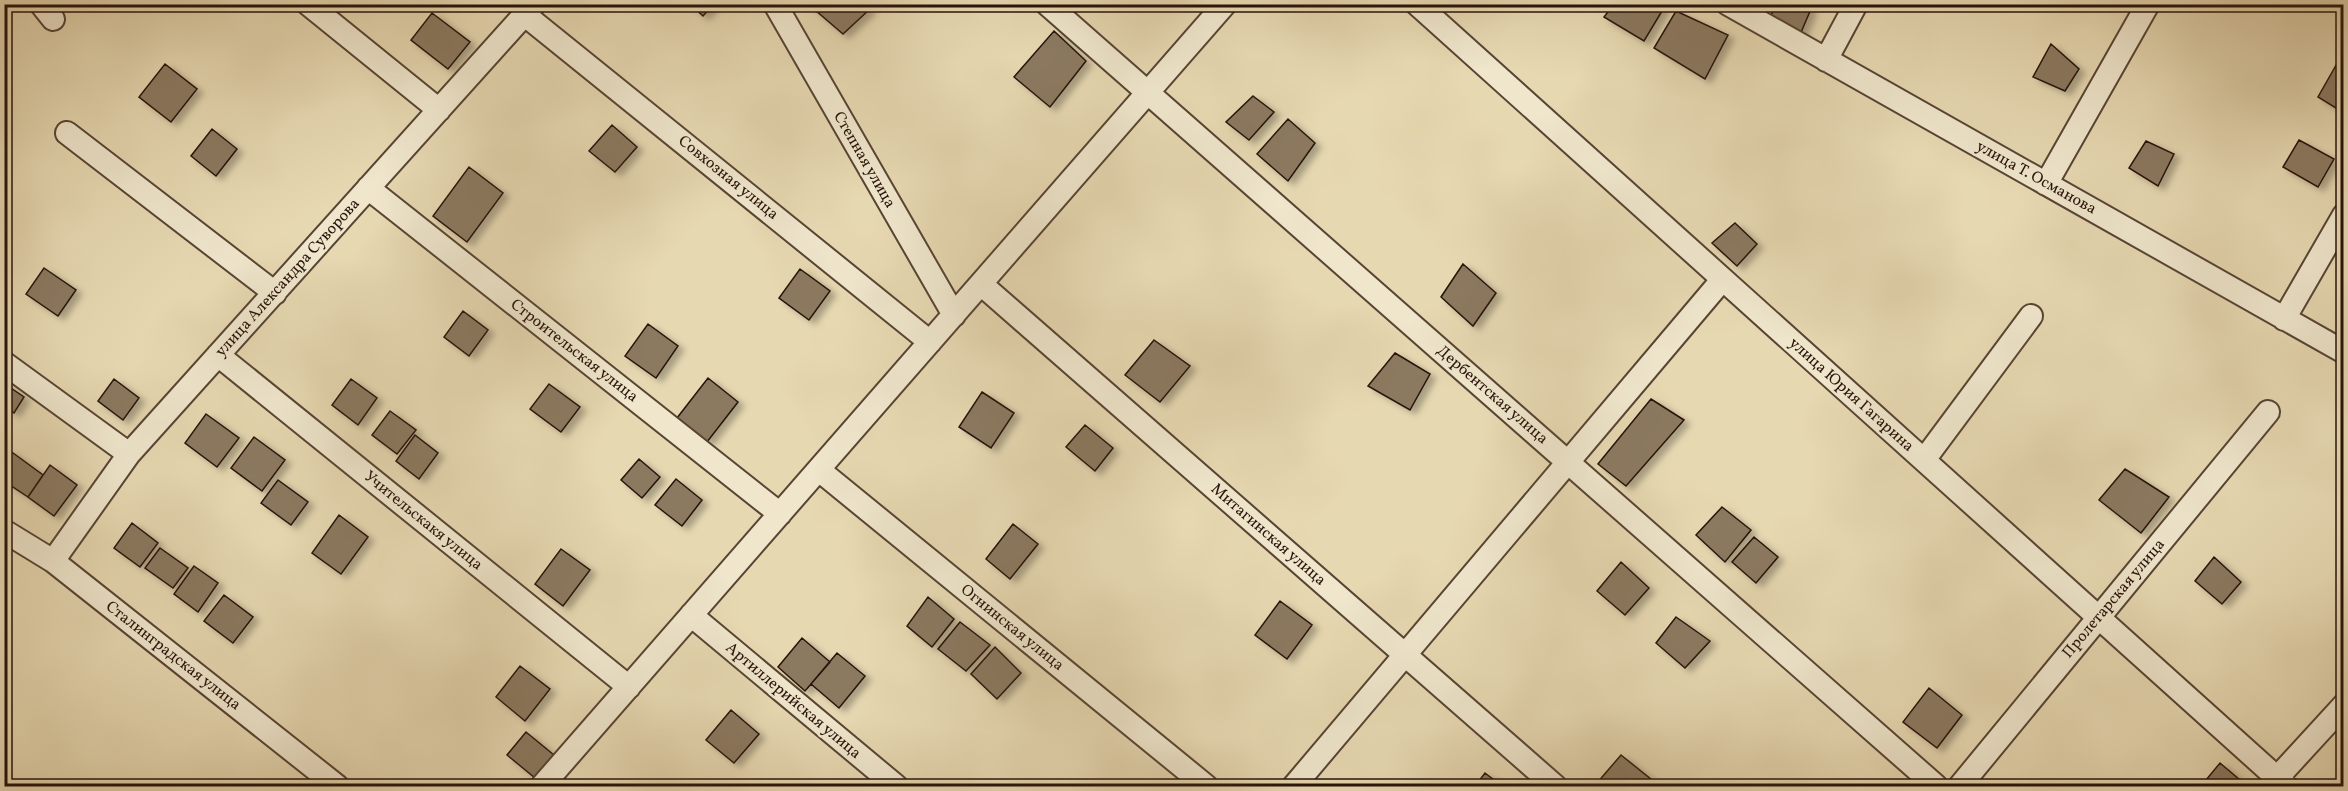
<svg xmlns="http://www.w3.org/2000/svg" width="2348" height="791" font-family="Vollkorn,serif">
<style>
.building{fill:#8b7961;stroke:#28130a;stroke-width:1.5;filter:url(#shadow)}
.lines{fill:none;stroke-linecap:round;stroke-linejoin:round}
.minor-casing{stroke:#584434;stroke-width:26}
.minor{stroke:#efe6cc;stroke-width:22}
.labels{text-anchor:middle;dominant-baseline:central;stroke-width:5;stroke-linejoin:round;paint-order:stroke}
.street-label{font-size:16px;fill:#28130a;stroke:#efe6cc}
</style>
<defs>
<filter id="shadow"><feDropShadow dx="6" dy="4" stdDeviation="3" flood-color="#0004"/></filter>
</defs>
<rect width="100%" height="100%" fill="#e6d8b1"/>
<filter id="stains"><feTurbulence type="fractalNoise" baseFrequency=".00333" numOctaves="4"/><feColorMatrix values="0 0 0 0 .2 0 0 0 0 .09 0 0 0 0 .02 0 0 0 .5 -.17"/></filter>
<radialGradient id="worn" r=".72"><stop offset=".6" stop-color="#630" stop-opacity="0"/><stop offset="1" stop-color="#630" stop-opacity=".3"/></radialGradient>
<path class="building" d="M690,4H714L703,16Z
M808,4H866L870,9L843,34Z
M1614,4H1663L1665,6L1644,41L1604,17Z
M1777,4H1803L1811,9L1799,37L1768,21Z
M1676,11L1728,35L1705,79L1654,48Z
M432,13L470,42L448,69L411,40Z
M1054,31L1086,61L1050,107L1014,77Z
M2051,44L2079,69L2065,91L2033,77Z
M2339,60L2344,63V113L2318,97Z
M165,64L197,89L171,122L139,97Z
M1253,96L1274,112L1249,140L1226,122Z
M1288,119L1315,143L1288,181L1257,154Z
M612,125L637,147L615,172L589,151Z
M212,129L237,149L216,176L191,156Z
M2299,140L2334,159L2318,187L2283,167Z
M2146,141L2174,154L2158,186L2129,168Z
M469,167L503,193L467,242L433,216Z
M1735,223L1757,244L1737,266L1712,243Z
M1463,264L1496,293L1473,326L1441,297Z
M44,268L76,290L58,316L26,294Z
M800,269L830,291L809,320L779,298Z
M463,311L488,330L469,356L444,337Z
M648,324L678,346L656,378L625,356Z
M1154,340L1190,366L1160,402L1125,375Z
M1395,353L1430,374L1410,410L1368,386Z
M708,378L738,402L707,442L677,418Z
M114,379L139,398L123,420L98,401Z
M351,379L377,398L358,425L332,405Z
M5,384L24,397L14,413L4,406Z
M549,384L580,407L561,432L530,409Z
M982,392L1014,413L991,448L959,427Z
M1651,399L1684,420L1626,486L1598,464Z
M390,411L416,430L397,454L372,435Z
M206,414L239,438L217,467L185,443Z
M1085,425L1113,448L1095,471L1066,447Z
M415,435L438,453L419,479L396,461Z
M254,437L285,460L262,491L231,468Z
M9,450L43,475L28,497L4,481V457Z
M639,459L660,477L642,498L621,480Z
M50,465L77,485L54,516L28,497Z
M2125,469L2169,497L2141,533L2099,500Z
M676,479L702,500L682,526L655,505Z
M278,480L308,502L291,525L261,503Z
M1722,507L1751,530L1725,562L1696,535Z
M339,515L368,537L341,574L312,553Z
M132,523L158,543L140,567L114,548Z
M1013,524L1038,544L1010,579L986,559Z
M1754,537L1778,557L1756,583L1732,562Z
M160,548L188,568L173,588L145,568Z
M561,549L590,570L563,606L535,584Z
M2214,557L2241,582L2222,604L2195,581Z
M1621,562L1649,588L1625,615L1597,591Z
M194,566L218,583L198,612L174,594Z
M224,595L253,617L233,643L204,621Z
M928,597L954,619L932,647L907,626Z
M1280,601L1312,625L1287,659L1255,635Z
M1676,617L1710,641L1685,668L1656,643Z
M960,622L990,645L966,671L938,649Z
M802,638L830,662L805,691L778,667Z
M995,647L1021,673L997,699L971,674Z
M837,653L865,676L839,708L811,684Z
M520,666L550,689L525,721L496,697Z
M1929,688L1962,715L1937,748L1903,722Z
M731,710L759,734L734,763L706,740Z
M526,732L554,755L535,778L507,755Z
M1621,755L1657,784L1654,786H1601L1597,783Z
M2220,763L2247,786H2201Z
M1485,773L1502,786H1475Z"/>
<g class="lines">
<defs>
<path id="minor" d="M41,4L53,19
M308,4L439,110
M775,4L954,315
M1047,4L1936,786
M1417,4L2286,786
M1728,4L2344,352
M525,15L930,342
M1826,60L1856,4
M67,133L275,293
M2046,184L2148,4
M368,188L780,514
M981,284L1555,786
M2284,319L2344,215
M218,355L629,687
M4,363L129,454
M1924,460L2031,316
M819,470L1206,786
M4,531L53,561L337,786
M53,561L129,454L534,4
M691,615L896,786
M2277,778L2344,705
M542,786L1225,4
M1294,786L1722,280
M1960,786L2268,412"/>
</defs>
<use href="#minor" class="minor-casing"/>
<use href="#minor" class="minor"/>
</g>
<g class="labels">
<g class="street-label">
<text transform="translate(864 160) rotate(60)">Степная улица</text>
<text transform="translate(728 178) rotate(39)">Совхозная улица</text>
<text transform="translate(2036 178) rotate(29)">улица Т. Османова</text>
<text transform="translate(288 278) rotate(-48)">улица Александра Суворова</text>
<text transform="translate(574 351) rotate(38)">Строительская улица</text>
<text transform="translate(1492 395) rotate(41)">Дербентская улица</text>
<text transform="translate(1851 395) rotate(42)">улица Юрия Гагарина</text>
<text transform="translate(423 521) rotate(39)">Учительскакя улица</text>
<text transform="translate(1268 535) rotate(41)">Митагинская улица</text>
<text transform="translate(2114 599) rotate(-50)">Пролетарская улица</text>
<text transform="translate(1012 628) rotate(39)">Огнинская улица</text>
<text transform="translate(173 656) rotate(38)">Сталинградская улица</text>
<text transform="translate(793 701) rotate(40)">Артиллерийская улица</text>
</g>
</g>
<rect width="2348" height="791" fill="none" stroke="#e6d8b1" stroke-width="24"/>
<rect x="6" y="6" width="2336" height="779" fill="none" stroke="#28130a" stroke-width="3"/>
<rect x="12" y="12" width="2324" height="767" fill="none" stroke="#28130a" stroke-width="1.5"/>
<rect width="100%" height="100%" filter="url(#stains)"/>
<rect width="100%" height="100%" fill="url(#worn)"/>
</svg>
